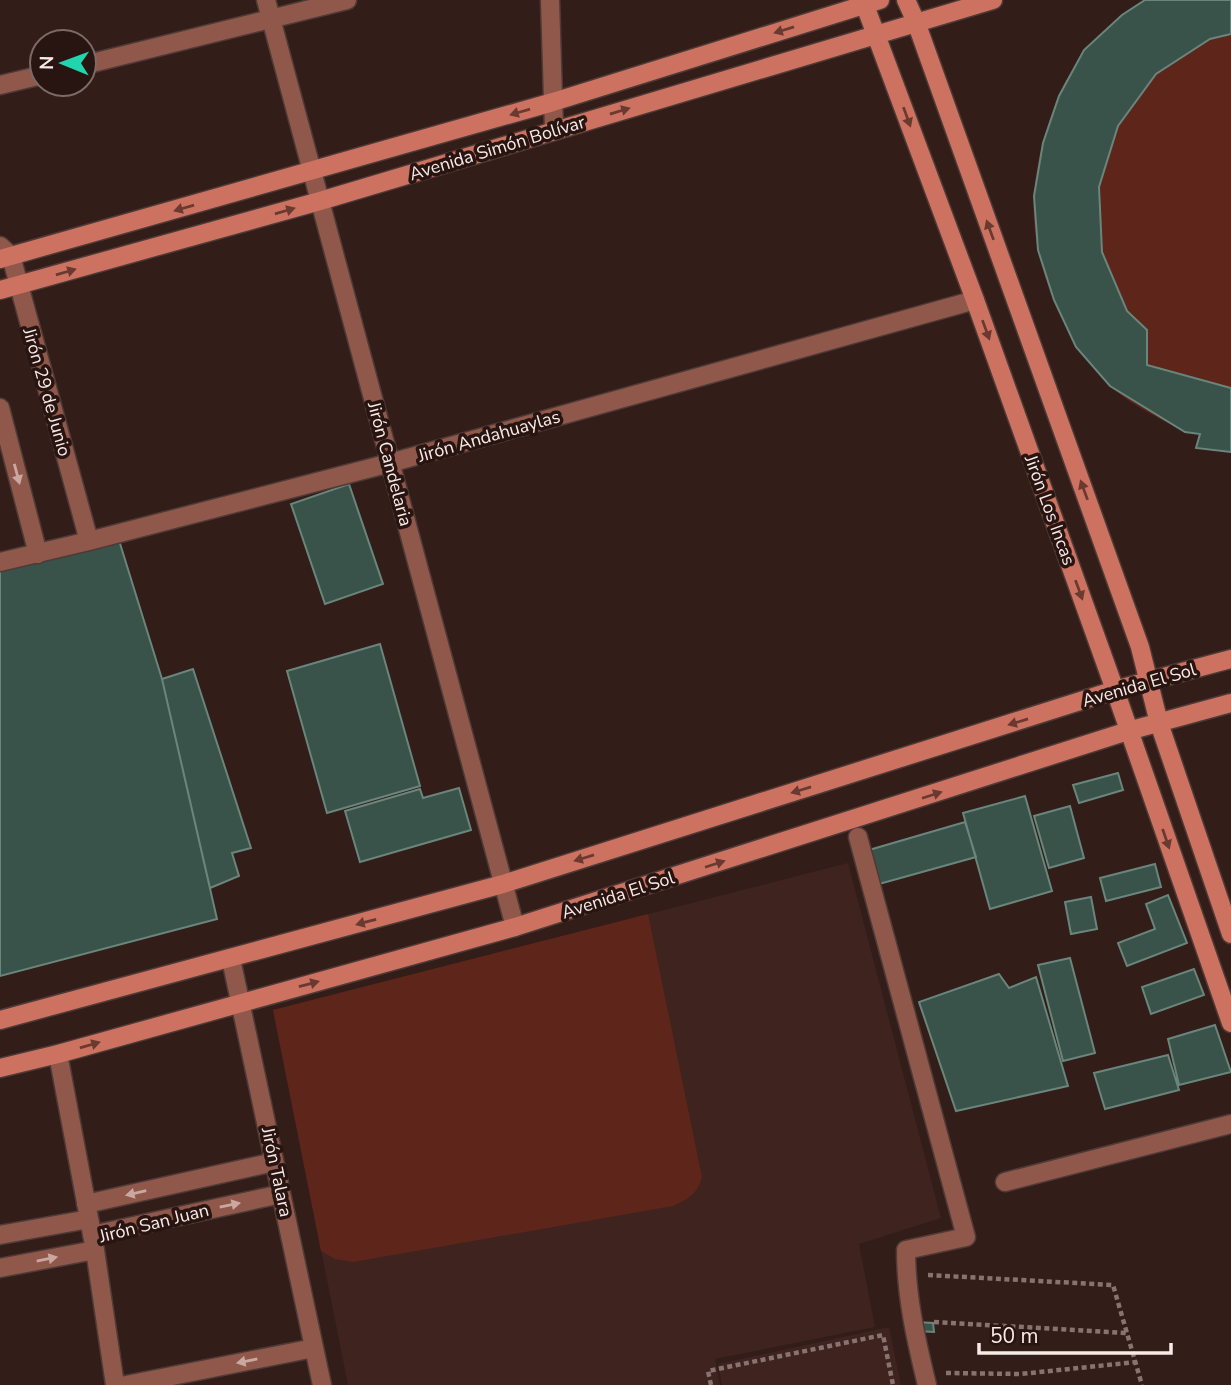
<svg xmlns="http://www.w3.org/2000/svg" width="1231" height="1385" font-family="'Nunito Sans',sans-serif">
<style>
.built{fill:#3f231e}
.green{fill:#5e251a}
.building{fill:#39534b;stroke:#6a857c;stroke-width:2}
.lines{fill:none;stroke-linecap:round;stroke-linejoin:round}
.street-casing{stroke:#4e3a36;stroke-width:21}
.secondary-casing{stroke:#4e3a36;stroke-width:21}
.path{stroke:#877471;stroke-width:4.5;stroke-dasharray:5 3.5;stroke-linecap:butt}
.street{stroke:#90574b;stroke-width:18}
.secondary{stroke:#cd7260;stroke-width:18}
.oneway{fill:#6a3a30}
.oneway2{fill:#caa8a1}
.labels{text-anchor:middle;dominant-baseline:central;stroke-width:7;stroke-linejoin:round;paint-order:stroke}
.street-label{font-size:18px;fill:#f9eae7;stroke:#281410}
</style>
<rect width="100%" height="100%" fill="#321d19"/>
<path class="built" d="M848,863L941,1218L859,1244L875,1327L715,1359L720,1385H348L273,1010Z
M889,1327L901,1385H722L718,1364Z"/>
<path class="green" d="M1231,0V452L1196,448L1199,434L1185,432C1161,419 1127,403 1108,384C1063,339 1029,259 1034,195C1036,162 1046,127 1058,97C1065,80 1076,65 1084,50Z
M648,914L702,1177C698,1193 689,1199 673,1206L353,1262L335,1259L321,1251L273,1010Z"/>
<path class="building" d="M1145,0H1231V34L1210,39L1156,74L1118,126L1099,187L1102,252L1127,311L1147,330V365L1231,388V452L1196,448L1200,434L1185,432L1110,386L1076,347L1054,300L1038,250L1034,196L1043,143L1059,96L1084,50L1122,15Z
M349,484L383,584L325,604L291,504Z
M118,537L162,679L217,919L0,976V567Z
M380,644L420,786L327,813L287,671Z
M193,669L251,848L232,853L239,876L210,888L162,679Z
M1118,773L1123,790L1079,803L1073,785Z
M459,788L471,830L360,862L345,811L420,789L423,798Z
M1025,796L1052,891L990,909L963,813Z
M1070,806L1084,858L1049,868L1034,816Z
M965,822L976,857L879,884L869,850Z
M1155,864L1161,887L1106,901L1100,878Z
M1168,895L1187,943L1127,966L1118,943L1155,929L1146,904Z
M1091,897L1097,929L1071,934L1065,902Z
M1070,958L1095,1053L1063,1061L1038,965Z
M1194,969L1204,995L1151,1014L1142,987Z
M999,974L1009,988L1036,977L1068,1086L956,1111L919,1002Z
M1215,1025L1231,1072L1179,1085L1168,1039Z
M1168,1055L1179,1090L1105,1109L1094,1073Z
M916,1322L933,1323L934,1332L916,1331Z"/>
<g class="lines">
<defs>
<path id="street" d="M266,0L515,927
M550,0L554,130
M84,65L347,0
M0,85L42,75
M0,246L11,256L89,541
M0,408L38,554
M0,562L89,541L390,463L975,300
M858,837L966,1237L906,1250C906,1296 916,1340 927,1385
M231,959L322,1385
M58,1054L95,1250L115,1385
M1005,1182L1231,1124
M86,1204L274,1162
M0,1235L89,1219
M92,1235L281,1194
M0,1268L95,1250
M126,1385L314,1348"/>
<path id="secondary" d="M863,0L975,300L1115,690L1231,1023
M906,0L916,22L1140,647L1159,723L1231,934
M0,259L553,102L880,0
M0,290L320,201L993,0
M0,1020L503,884L1115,690L1231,659
M0,1068L58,1054L515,927L1128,731L1231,703"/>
</defs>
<use href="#street" class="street-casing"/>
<use href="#secondary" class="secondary-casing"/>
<path class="path" d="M928,1275L1113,1285L1142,1385
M934,1322L1127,1333
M946,1373L1021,1374L1136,1362
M711,1385L708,1371L883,1335L893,1385"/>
<use href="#street" class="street"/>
<use href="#secondary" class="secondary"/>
</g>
<defs><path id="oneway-solid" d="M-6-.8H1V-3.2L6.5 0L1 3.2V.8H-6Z" transform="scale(1.75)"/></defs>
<g class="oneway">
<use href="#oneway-solid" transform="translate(784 30) rotate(163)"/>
<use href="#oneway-solid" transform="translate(620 111) rotate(-17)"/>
<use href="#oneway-solid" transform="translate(520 112) rotate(164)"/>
<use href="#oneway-solid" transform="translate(907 117) rotate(70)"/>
<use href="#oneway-solid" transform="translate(184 208) rotate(164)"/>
<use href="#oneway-solid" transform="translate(285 211) rotate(-16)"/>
<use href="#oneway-solid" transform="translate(990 230) rotate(-110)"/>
<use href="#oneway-solid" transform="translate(66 272) rotate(-16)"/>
<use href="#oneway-solid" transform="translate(986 330) rotate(70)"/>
<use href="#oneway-solid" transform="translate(1084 490) rotate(-110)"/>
<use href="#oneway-solid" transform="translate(1079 590) rotate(70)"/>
<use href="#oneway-solid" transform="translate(1018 722) rotate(163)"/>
<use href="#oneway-solid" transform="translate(801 790) rotate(163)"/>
<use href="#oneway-solid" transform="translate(932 795) rotate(-18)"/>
<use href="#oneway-solid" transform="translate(1166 839) rotate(71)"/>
<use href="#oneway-solid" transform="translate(584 858) rotate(163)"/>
<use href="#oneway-solid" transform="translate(715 864) rotate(-18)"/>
<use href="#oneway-solid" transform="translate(366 922) rotate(165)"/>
<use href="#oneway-solid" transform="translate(309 984) rotate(-15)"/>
<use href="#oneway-solid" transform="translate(90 1045) rotate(-16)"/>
</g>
<g class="oneway2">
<use href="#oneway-solid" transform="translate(17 474) rotate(75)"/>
<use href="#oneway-solid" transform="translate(136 1193) rotate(167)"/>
<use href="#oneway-solid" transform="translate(230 1205) rotate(-12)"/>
<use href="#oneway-solid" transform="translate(47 1259) rotate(-11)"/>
<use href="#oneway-solid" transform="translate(247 1361) rotate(169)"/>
</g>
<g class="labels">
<g class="street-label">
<text transform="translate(497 148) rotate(-17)">Avenida Simón Bolívar</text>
<text transform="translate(47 392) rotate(74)">Jirón 29 de Junio</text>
<text transform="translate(489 436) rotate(-16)">Jirón Andahuaylas</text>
<text transform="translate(390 464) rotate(75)">Jirón Candelaria</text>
<text transform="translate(1050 510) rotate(70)">Jirón Los Incas</text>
<text transform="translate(1139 685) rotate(-16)">Avenida El Sol</text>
<text transform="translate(618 895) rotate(-18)">Avenida El Sol</text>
<text transform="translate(277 1172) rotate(78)">Jirón Talara</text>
<text transform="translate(154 1223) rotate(-14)">Jirón San Juan</text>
</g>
</g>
<g transform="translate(63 63) rotate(271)"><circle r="33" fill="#281410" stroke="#7c6a66" stroke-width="2"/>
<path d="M0-5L12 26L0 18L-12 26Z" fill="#21d5af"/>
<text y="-10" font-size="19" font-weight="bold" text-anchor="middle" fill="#f9eae7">N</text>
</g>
<path d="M979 1343v10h192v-10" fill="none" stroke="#f9eae7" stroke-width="3.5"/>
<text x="990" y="1343" font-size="21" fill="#f9eae7" stroke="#281410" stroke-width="5" paint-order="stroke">50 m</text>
</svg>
